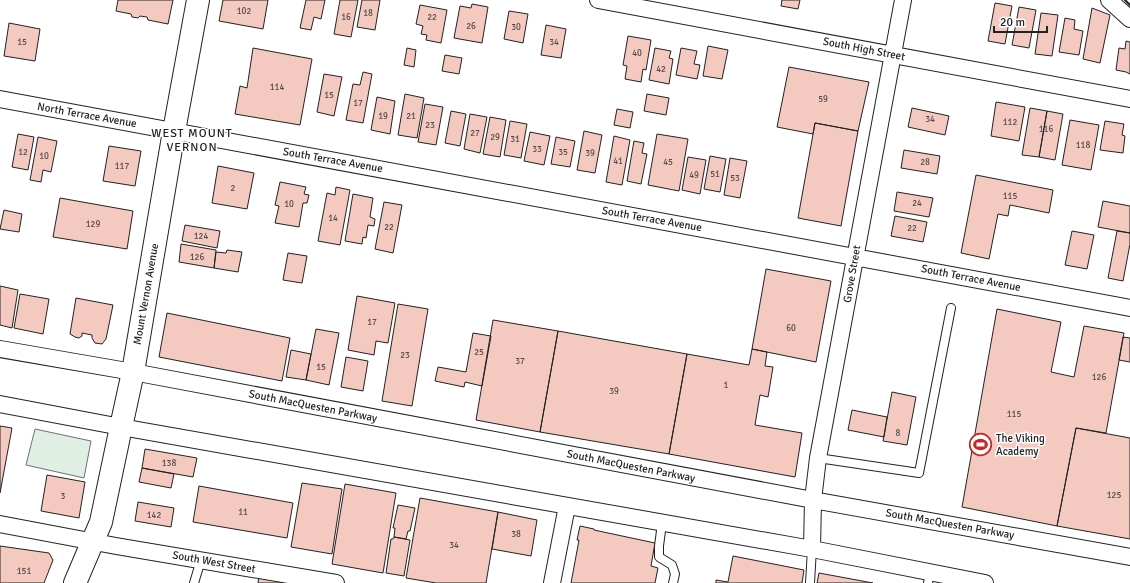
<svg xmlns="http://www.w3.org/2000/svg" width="1130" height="583" font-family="Signika,sans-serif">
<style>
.green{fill:#e0efe3;stroke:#6f6f6f}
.building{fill:#f3c9c0;stroke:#222}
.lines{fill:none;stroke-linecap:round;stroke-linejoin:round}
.lane-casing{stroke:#222;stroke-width:10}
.street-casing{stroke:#222;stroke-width:18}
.primary-casing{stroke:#222;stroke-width:24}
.lane{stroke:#fff;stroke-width:8}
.street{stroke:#fff;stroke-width:16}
.primary{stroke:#fff;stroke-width:22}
.wall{stroke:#222;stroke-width:2}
.labels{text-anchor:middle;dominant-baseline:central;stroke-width:3;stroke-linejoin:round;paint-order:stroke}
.number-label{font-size:9px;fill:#564c4a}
.street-label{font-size:11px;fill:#222;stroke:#fff}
.poi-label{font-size:11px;fill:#222;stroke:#fff;text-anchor:start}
.neighbourhood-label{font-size:12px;letter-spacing:1px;fill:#222;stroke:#fff}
</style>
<rect width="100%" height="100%" fill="#fff"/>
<path class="green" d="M35,429L91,441L84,478L26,465Z"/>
<path class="building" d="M118,0H173L168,24L148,20L147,17L140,16L138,18L132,17L131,14L116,11Z
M223,0H268L263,29L219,21Z
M306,0H325L321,19L314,17L311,30L300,28Z
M340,0H358L351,37L334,34Z
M362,0H380L375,30L357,27Z
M782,0H800L798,9L781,6Z
M995,3L1012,6L1005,44L988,41Z
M472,4L488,7L482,43L454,38L460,6L471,8Z
M420,5L447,10L441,43L426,40L427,35L421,34L423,26L416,24Z
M1019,7L1036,10L1029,48L1012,45Z
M1092,8L1110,15L1100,63L1083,59Z
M509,11L528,14L523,43L504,39Z
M1041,13L1058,15L1052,56L1035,54Z
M1065,18L1075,20L1074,29L1083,31L1079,55L1059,52Z
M9,23L40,29L35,61L4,56Z
M546,25L566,29L561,58L541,55Z
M628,36L651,40L646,70L643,69L641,82L625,79L627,66L623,65Z
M1126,41L1130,42V74L1126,72L1116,70L1119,48L1125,49Z
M708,46L728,50L722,79L703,76Z
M253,48L312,59L300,125L235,114L240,86L247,88Z
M407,48L416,50L414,67L404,65Z
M655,48L671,51L669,58L673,59L669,84L649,80Z
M681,48L697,51L694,64L700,65L697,79L676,75Z
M445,55L462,58L459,74L442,71Z
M789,67L869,82L858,131L815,123L813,134L777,127Z
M363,72L372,74L363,123L346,120L353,84L360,85Z
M324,74L342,77L334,116L317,112Z
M405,94L424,98L417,138L398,135Z
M647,94L669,98L666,115L644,111Z
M377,97L395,101L390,134L371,130Z
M996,102L1025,107L1019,141L991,136Z
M425,104L443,107L436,145L418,142Z
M912,108L949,116L945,135L908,127Z
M1030,108L1047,111L1039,157L1022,155Z
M617,109L633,112L630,128L614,125Z
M451,111L466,114L460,146L445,143Z
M1047,111L1063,114L1055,160L1039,157Z
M470,114L487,117L480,153L464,149Z
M490,117L506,120L500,157L483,154Z
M1070,120L1099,125L1091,170L1062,165Z
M510,121L527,124L521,158L504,155Z
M1105,121L1124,124L1122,135L1125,136L1123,153L1100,150Z
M815,123L858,131L841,226L798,218Z
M584,131L602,135L595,173L577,170Z
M530,132L550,136L544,165L524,161Z
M18,134L34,137L28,170L12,167Z
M657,134L688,139L679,191L648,185Z
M614,136L630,140L622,185L606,182Z
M38,137L57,141L51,172L43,170L41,182L30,180Z
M556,137L575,141L570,167L551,164Z
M634,141L644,143L642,153L647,154L641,184L627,181Z
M109,146L141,151L135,186L103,181Z
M904,150L940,156L937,174L901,168Z
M710,156L726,159L720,192L704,189Z
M688,157L706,160L700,194L682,190Z
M730,158L747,161L740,198L724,195Z
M218,166L254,173L247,209L212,203Z
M976,175L1053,190L1049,213L1010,205L1008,216L998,214L989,259L961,253Z
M280,182L306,187L304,194L309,195L307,203H303L299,227L275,223L279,206L275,205Z
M336,187L350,190L340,245L318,241L327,193L335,195Z
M897,192L933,198L929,217L894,211Z
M353,194L373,198L370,217L375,219L374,226L368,225L366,238L363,237L362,244L345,241Z
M60,198L133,211L127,249L53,237Z
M1103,201L1130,206V233L1098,227Z
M384,202L402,205L393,253L375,249Z
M4,210L22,214L19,232L0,229Z
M895,216L927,222L923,242L891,236Z
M185,225L220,231L217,248L182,241Z
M1072,231L1094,235L1087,269L1065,265Z
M1117,231L1130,233V244L1123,281L1108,278Z
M181,244L216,250L214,268L179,262Z
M227,250L242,252L238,272L214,268L216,252L226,253Z
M288,253L307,256L302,283L283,280Z
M766,269L831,281L816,362L752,349Z
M0,286L18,290L12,328L0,325Z
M20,294L49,299L43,334L14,328Z
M357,296L395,303L388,343L376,341L374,355L348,350Z
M76,298L113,305L106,339L102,344L95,343L92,338V335L82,333V336L79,338L75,337L70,334Z
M398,304L428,309L412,406L382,401Z
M997,309L1061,322L1051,372L1074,377L1084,326L1124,333L1106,433L1076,428L1057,526L962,507Z
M167,313L290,338L282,381L159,357Z
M493,320L558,331L540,432L476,420Z
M316,329L339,333L329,385L306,380Z
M558,331L687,354L669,454L540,432Z
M473,333L491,336L482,386L465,382L464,387L435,381L438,367L466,372Z
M1123,337L1130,338V362L1119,360Z
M752,349L767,352L765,366L773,367L768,397L760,395L755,425L802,433L795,477L669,454L687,354L749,365Z
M291,350L311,354L306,380L286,377Z
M346,357L368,361L363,391L341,387Z
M892,392L916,397L907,445L883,441Z
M852,410L887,417L884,437L848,430Z
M0,426L12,428L0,493Z
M1076,428L1130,438V539L1057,526Z
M145,449L197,458L193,477L142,468Z
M142,468L174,474L171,488L139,482Z
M47,475L85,482L79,518L41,511Z
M302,483L342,489L332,554L291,547Z
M345,484L396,493L383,573L332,564Z
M199,486L293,503L287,538L193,522Z
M420,498L498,512L486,583H436L406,578Z
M138,502L174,508L171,527L135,521Z
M398,505L415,508L410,531H408L406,539L394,537L395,528H393Z
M498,512L537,520L531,556L492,549Z
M580,526L594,529V530L655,543L651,566L658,568L655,583H571L579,540H577Z
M394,537L410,540L404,576L386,573L391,539H393Z
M0,546L49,553L53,560L44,583H0Z
M733,556L804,570L802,583H716V580L728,582Z
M819,573L873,583H817Z
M259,575L303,583H258Z"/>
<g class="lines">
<defs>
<path id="lane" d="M818,458L919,473L951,308
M662,523L659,546V557L672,565L675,574L673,583
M194,583L201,560
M810,583L812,549
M928,583L930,572"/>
<path id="street" d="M598,0L1130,99
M1109,0L1130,19
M0,99L1130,308
M0,349L133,372L813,500L1130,557
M0,404L121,427L812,549L985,583
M0,524L116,546L336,583
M812,549L813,500L818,458L903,0
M552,583L567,506"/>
<path id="primary" d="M75,583L101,522L121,427L133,372L174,131L198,0"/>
</defs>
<use href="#lane" class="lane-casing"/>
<use href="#street" class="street-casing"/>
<use href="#primary" class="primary-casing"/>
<use href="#lane" class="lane"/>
<use href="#street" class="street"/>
<use href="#primary" class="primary"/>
<path class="wall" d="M1125,0L1130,5"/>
</g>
<defs>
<symbol id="stadium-ring" viewBox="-11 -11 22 22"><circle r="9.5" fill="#fff" stroke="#c62828" stroke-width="1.5"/><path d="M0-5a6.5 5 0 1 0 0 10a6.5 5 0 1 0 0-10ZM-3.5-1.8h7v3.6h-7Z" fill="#c62828"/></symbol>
</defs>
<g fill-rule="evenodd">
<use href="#stadium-ring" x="968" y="432" width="25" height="25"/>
</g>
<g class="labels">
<g class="number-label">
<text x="244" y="11">102</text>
<text x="368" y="13">18</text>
<text x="346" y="17">16</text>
<text x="432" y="17">22</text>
<text x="471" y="26">26</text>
<text x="516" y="27">30</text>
<text x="22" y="42">15</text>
<text x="554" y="42">34</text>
<text x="637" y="53">40</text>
<text x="661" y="69">42</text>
<text x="277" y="87">114</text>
<text x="329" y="95">15</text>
<text x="823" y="99">59</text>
<text x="358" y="103">17</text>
<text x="383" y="116">19</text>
<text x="411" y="116">21</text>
<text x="930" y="119">34</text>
<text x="1010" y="122">112</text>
<text x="430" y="125">23</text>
<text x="1046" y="129">116</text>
<text x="475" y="133">27</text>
<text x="495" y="137">29</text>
<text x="515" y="139">31</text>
<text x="1083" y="145">118</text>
<text x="537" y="149">33</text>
<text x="23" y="152">12</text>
<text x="563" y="152">35</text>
<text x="590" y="153">39</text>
<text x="44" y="156">10</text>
<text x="618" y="161">41</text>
<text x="668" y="162">45</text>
<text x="925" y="162">28</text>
<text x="122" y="166">117</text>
<text x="715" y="174">51</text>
<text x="694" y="175">49</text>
<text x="735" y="178">53</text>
<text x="233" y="188">2</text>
<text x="1010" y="196">115</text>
<text x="917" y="203">24</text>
<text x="289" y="204">10</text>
<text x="333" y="218">14</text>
<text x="93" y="224">129</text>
<text x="389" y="227">22</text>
<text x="912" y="228">22</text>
<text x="201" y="236">124</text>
<text x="197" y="257">126</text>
<text x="372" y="322">17</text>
<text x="791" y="328">60</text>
<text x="479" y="352">25</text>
<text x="405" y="355">23</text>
<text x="520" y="361">37</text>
<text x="321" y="367">15</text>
<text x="1099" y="377">126</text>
<text x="726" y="385">1</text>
<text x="614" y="391">39</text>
<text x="1014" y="414">115</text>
<text x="898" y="433">8</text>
<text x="169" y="463">138</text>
<text x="1114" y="495">125</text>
<text x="63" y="496">3</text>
<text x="243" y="512">11</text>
<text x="154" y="515">142</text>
<text x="516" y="534">38</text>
<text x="454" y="545">34</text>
<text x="24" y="571">151</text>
</g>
<g class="street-label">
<text transform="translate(864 49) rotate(11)">South High Street</text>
<text transform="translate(87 115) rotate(10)">North Terrace Avenue</text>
<text transform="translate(333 160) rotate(10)">South Terrace Avenue</text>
<text transform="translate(652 219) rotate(10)">South Terrace Avenue</text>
<text transform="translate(852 274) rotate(-80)">Grove Street</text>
<text transform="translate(971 278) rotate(11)">South Terrace Avenue</text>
<text transform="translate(146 294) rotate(-80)">Mount Vernon Avenue</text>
<text transform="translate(313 406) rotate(11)">South MacQuesten Parkway</text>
<text transform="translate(631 466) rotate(11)">South MacQuesten Parkway</text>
<text transform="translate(950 524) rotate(10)">South MacQuesten Parkway</text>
<text transform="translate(214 562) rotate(10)">South West Street</text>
</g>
<g class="poi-label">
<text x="996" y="438">The Viking<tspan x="996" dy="13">Academy</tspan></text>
</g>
<g class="neighbourhood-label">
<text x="192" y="133">WEST MOUNT<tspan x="192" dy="14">VERNON</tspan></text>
</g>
</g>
<path d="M994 26v6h53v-6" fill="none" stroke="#222222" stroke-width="2"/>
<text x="1000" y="26" font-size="12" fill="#222222" stroke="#ffffff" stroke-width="3" paint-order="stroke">20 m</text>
</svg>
